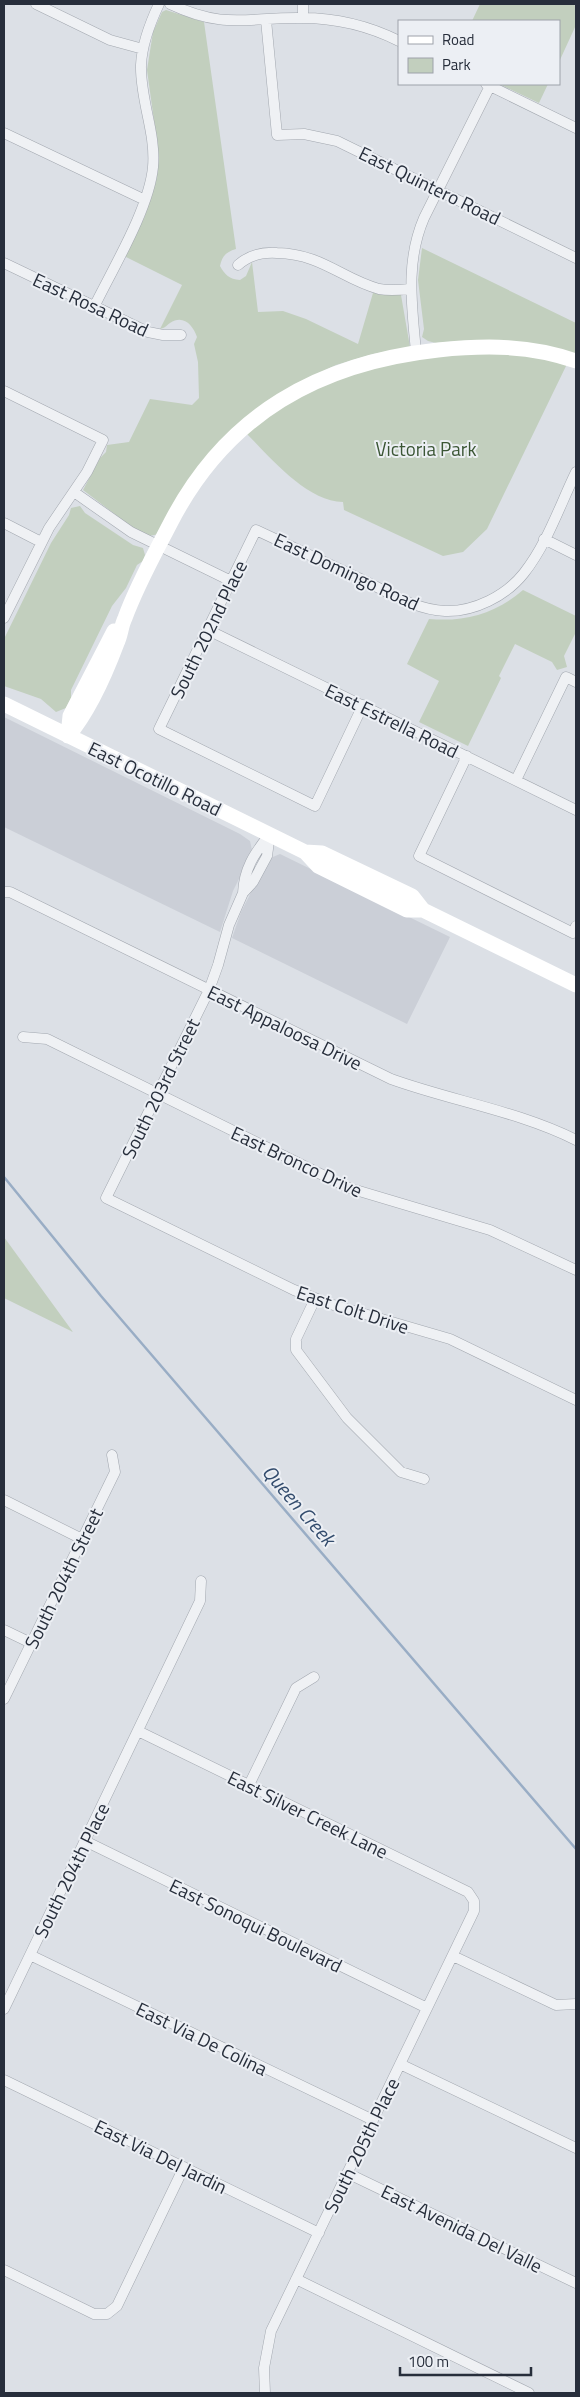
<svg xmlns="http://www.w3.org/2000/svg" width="580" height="2397" font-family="'Titillium Web',sans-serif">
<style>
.built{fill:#cbcfd7}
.green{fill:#c2cfbe}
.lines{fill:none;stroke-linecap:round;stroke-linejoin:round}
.stream{stroke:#99adc5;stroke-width:2.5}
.street-casing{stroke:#a2a7af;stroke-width:11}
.street{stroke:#eff1f4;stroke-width:10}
.secondary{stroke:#fff;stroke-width:15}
.labels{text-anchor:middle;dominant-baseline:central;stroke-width:4;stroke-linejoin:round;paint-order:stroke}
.street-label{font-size:19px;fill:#272e3b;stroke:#eceff4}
.park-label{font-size:19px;fill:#3b5635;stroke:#eceff4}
.water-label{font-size:20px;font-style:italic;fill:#334c6d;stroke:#eceff4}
</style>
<rect width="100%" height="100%" fill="#dce0e6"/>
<path class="built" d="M4,717L240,834L250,841L252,850L251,855L233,891L220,932L4,827Z
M280,854L450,937L407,1024L232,938L241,912L268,859Z"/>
<path class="green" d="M480,4H572L576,6V25L559,62V21H472Z
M166,10L204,22L236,249C226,252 222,256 220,266C225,275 229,279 240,280L246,276L252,262L258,312L283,311L306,319L358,344L373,293L401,295L410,347L373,354L336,365L294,385L244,419L159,534L149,536L133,528L83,490L100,458L106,452L107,445L129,442L150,399L192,405L199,398L198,362L194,344L197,337C193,325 183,314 170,323C166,326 165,328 160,329L182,285L124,256L144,218L156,181L159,157L147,70L153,32L162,12Z
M499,84H548L539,103Z
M422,248L576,323V354C529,340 485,338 436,343L428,341L422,337L424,329L418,280Z
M484,351L533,356L567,364L487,529L463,552L443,556L344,510L343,502C306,501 270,457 246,433C272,414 298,394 327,382C379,362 429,358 484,351Z
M80,506L85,513L133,545L143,548L145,555L143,561L137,565L126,588L112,606L71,690V698L66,708L56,712L41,699L4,686V639L51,543L69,515L71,508Z
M523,590L576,616V632L564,656L567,667L557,670L552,662L515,644L499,676L501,678L468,746L419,722L439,681L407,664L429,619C465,622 495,614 523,590Z
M4,1237L73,1332L4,1298Z"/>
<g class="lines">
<path class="stream" d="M4,1177L101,1296L576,1849"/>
<defs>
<path id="street" d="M36,4L110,40L143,49
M170,4C225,30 247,17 302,18C335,18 369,26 399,41
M303,18V4
M266,20L277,135L304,134L337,141L576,258
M486,84L576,128
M4,133L145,200
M4,263L148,332L163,335H181
M238,265C249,255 262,252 277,253C322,254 342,279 379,289C389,291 400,290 410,289
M94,307C113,268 149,209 153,167C156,132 140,100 141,65C142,43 150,23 159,4
M416,352C412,306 405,262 424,218L490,86
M4,391L103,440L87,472L49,528L4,618
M74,492L131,532L231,581
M4,523L41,542
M544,539L576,555
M208,630L576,810
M363,705L315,806L159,729L256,530C292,547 327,563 363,580C388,592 416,610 445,611C474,612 506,596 524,573C547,544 560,505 576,472
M467,756L419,856L573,933L576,926
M516,780L566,677L576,682
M270,834L267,856L253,882L243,893L229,925L218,965L209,990L106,1198L294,1290L330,1304L450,1339L576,1400
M4,892H10L391,1079C452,1101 518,1111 576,1140
M243,893C244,869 254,854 269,835
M23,1037L47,1039L349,1188L490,1230L576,1270
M315,1299L296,1339V1350L347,1418L401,1472L424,1479
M4,1500L82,1539
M4,1630L31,1643
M4,1699L115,1472L112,1455
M138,1731L468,1892L474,1901V1911L271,2331L264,2368L265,2393
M249,1785L296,1688L314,1677
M85,1841L427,2008
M30,1955L373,2120
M453,1956L556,2005L576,2004
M4,2009L200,1601L201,1581
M400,2064L576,2148
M4,2080L319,2233
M347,2173L576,2283
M4,2270L94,2314H107L117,2306L184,2167
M296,2279L529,2393"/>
</defs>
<use href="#street" class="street-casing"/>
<use href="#street" class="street"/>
<path class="secondary" d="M4,704L305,852L318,866L407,910H423
M68,736C90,710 105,675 117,643C121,635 121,626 125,618C137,585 155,553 171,522C227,414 319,363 438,350C486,345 531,345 576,361
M68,736L70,716L114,631
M305,852L322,853L412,896L423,910L576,985"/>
</g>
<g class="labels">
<g class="street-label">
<text transform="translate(430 185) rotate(26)">East Quintero Road</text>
<text transform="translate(91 304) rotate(25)">East Rosa Road</text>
<text transform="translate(347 571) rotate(25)">East Domingo Road</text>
<text transform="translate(208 629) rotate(-64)">South 202nd Place</text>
<text transform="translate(392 720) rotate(26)">East Estrella Road</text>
<text transform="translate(155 778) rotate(26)">East Ocotillo Road</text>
<text transform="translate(285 1027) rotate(26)">East Appaloosa Drive</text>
<text transform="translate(160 1088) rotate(-64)">South 203rd Street</text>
<text transform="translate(297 1161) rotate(25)">East Bronco Drive</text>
<text transform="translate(353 1309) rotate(18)">East Colt Drive</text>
<text transform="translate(63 1578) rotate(-64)">South 204th Street</text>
<text transform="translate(308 1814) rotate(26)">East Silver Creek Lane</text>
<text transform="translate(71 1870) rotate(-64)">South 204th Place</text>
<text transform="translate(256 1925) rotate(26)">East Sonoqui Boulevard</text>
<text transform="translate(202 2038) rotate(26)">East Via De Colina</text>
<text transform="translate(361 2145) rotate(-64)">South 205th Place</text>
<text transform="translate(161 2156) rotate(26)">East Via Del Jardin</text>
<text transform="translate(462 2228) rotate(26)">East Avenida Del Valle</text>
</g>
<g class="park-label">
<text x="426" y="448">Victoria Park</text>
</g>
<g class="water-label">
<text transform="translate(299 1505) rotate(49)">Queen Creek</text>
</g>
</g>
<rect width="580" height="2397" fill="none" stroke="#272e3b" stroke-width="10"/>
<rect x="398" y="20" width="162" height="65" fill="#eceff4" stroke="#9da2aa"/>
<rect x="408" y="36" width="25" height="8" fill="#ffffff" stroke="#9da2aa"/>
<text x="442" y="45" font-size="15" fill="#272e3b">Road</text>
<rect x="408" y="58" width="25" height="15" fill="#c2cfbe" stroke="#9da2aa"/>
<text x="442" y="70" font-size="15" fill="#272e3b">Park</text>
<path d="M400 2367v8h131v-8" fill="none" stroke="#272e3b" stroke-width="2.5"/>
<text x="408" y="2367" font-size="15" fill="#272e3b" stroke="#eceff4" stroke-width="4" paint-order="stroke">100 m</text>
</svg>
